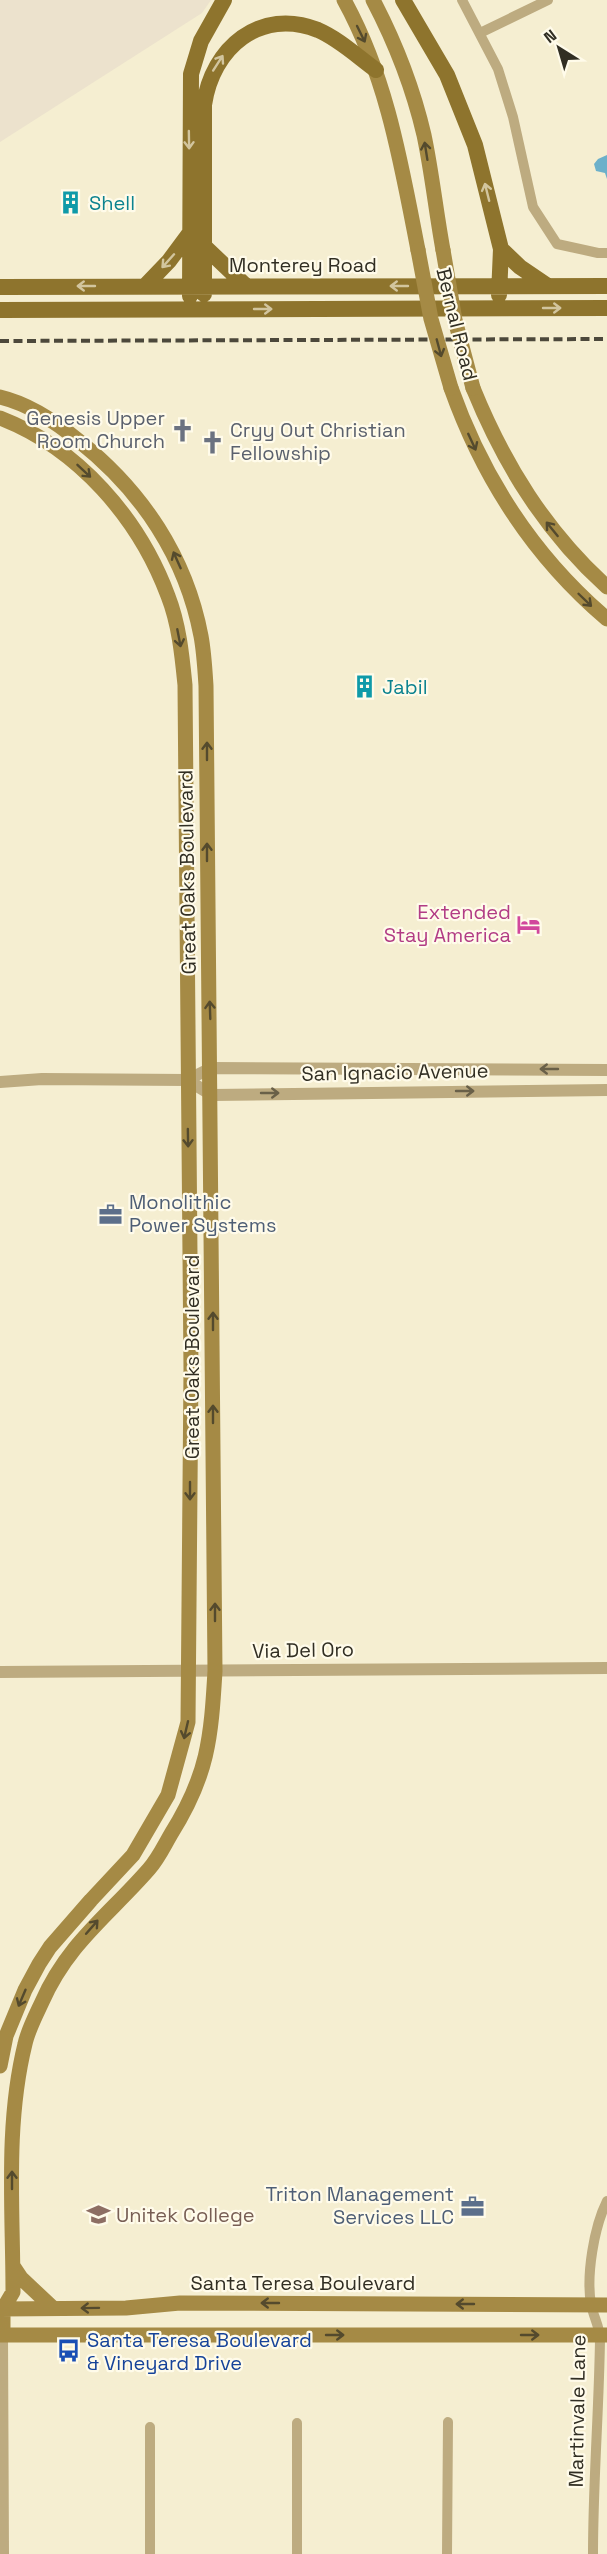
<svg xmlns="http://www.w3.org/2000/svg" width="607" height="2554" font-family="'Space Grotesk',sans-serif">
<style>
.industrial{fill:#ece2cd}
.water{fill:#6cb0ca}
.lines{fill:none;stroke-linecap:round;stroke-linejoin:round}
.minor{stroke:#bdab80;stroke-width:10}
.tertiary{stroke:#bdab80;stroke-width:12}
.secondary{stroke:#a58a45;stroke-width:15}
.primary{stroke:#8e742d;stroke-width:16}
.rail{stroke:#4c483b;stroke-width:4;stroke-dasharray:9 4.5;stroke-linecap:butt}
.secondary-bridge{stroke:#a58a45;stroke-width:15}
.oneway{stroke:#544a2d}
.oneway2{stroke:#d2c59e}
.oneway3{stroke:#696048}
.labels{text-anchor:middle;dominant-baseline:central;stroke-width:4.5;stroke-linejoin:round;paint-order:stroke}
.culture-label{font-size:20px;fill:#0d838f;stroke:#fffbea;text-anchor:start}
.street-label{font-size:20px;fill:#312e23;stroke:#fffbea}
.worship-label{font-size:20px;fill:#5b616d;stroke:#fffbea;text-anchor:end}
.hotel-label{font-size:20px;fill:#b23c85;stroke:#fffbea;text-anchor:end}
.service-label{font-size:20px;fill:#4e5e75;stroke:#fffbea;text-anchor:start}
.education-label{font-size:20px;fill:#785e54;stroke:#fffbea;text-anchor:start}
.transit-label{font-size:20px;fill:#164399;stroke:#fffbea;text-anchor:start}
</style>
<rect width="100%" height="100%" fill="#f5eed1"/>
<path class="industrial" d="M0,0H211L202,13L0,142Z"/>
<path class="water" d="M607,155V179L605,173L596,171L594,164L598,159Z"/>
<g class="lines">
<path class="minor" d="M462,0L498,69L513,117L533,207L557,244L598,253H607
M480,33L548,0
M3,2335L4,2554
M297,2423V2554
M150,2427V2554
M447,2554L448,2422
M593,2554C593,2482 599,2411 600,2339C600,2327 593,2316 591,2304C586,2275 594,2227 607,2201"/>
<path class="tertiary" d="M187,1080L212,1095L607,1090
M0,1082L42,1079L187,1080L211,1068L607,1070
M0,1672L607,1668"/>
<path class="secondary" d="M344,0C387,78 401,163 418,250
M373,0C395,42 413,88 424,135C432,173 436,212 443,250
M451,388C483,478 533,556 607,619
M473,388C504,464 545,531 607,587
M0,397C30,404 56,422 79,441C142,491 186,557 201,636C204,652 205,670 206,686L215,1671C211,1739 208,1775 171,1834C164,1846 158,1859 149,1869C109,1915 68,1943 42,2002C36,2015 28,2030 25,2044C5,2125 13,2210 13,2292L3,2309V2335
M0,418C78,448 139,518 168,596C179,624 182,655 185,685L191,1370L188,1722L168,1795L133,1855L91,1900L50,1947L39,1964L25,1990L6,2036L0,2066
M13,2266L21,2278L54,2309
M0,2309L126,2308L180,2303L607,2305
M0,2335H607"/>
<path class="primary" d="M403,0L447,75L475,145L501,249L499,295
M204,246L246,286
M501,249L520,267L548,286
M145,286L169,261L189,234
M0,287L607,286
M204,294V105C212,48 260,7 318,30C339,39 358,57 376,70
M190,296L191,74L201,41L224,0
M0,310L607,308"/>
<path class="rail" d="M0,341L607,339"/>
<path class="secondary-bridge" d="M418,250L431,319L451,388
M443,250L455,320L473,388"/>
</g>
<defs><path id="oneway-shaft" d="M-6 0H5M1.5-3L5.5 0L1.5 3" fill="none" stroke-width="1.6" stroke-linecap="round" stroke-linejoin="round" transform="scale(1.5)"/></defs>
<g class="oneway">
<use href="#oneway-shaft" transform="translate(361 34) rotate(64)"/>
<use href="#oneway-shaft" transform="translate(426 151) rotate(-99)"/>
<use href="#oneway-shaft" transform="translate(439 348) rotate(75)"/>
<use href="#oneway-shaft" transform="translate(472 442) rotate(65)"/>
<use href="#oneway-shaft" transform="translate(84 471) rotate(43)"/>
<use href="#oneway-shaft" transform="translate(552 529) rotate(-129)"/>
<use href="#oneway-shaft" transform="translate(177 560) rotate(-114)"/>
<use href="#oneway-shaft" transform="translate(585 600) rotate(44)"/>
<use href="#oneway-shaft" transform="translate(179 638) rotate(79)"/>
<use href="#oneway-shaft" transform="translate(207 751) rotate(-90)"/>
<use href="#oneway-shaft" transform="translate(207 852) rotate(-90)"/>
<use href="#oneway-shaft" transform="translate(210 1010) rotate(-92)"/>
<use href="#oneway-shaft" transform="translate(188 1138) rotate(89)"/>
<use href="#oneway-shaft" transform="translate(213 1321) rotate(-90)"/>
<use href="#oneway-shaft" transform="translate(213 1414) rotate(-90)"/>
<use href="#oneway-shaft" transform="translate(190 1491) rotate(90)"/>
<use href="#oneway-shaft" transform="translate(215 1612) rotate(-90)"/>
<use href="#oneway-shaft" transform="translate(186 1730) rotate(103)"/>
<use href="#oneway-shaft" transform="translate(92 1927) rotate(-49)"/>
<use href="#oneway-shaft" transform="translate(22 1998) rotate(113)"/>
<use href="#oneway-shaft" transform="translate(12 2180) rotate(-90)"/>
<use href="#oneway-shaft" transform="translate(270 2303) rotate(-180)"/>
<use href="#oneway-shaft" transform="translate(465 2304) rotate(-180)"/>
<use href="#oneway-shaft" transform="translate(90 2308) rotate(179)"/>
<use href="#oneway-shaft" transform="translate(335 2335)"/>
<use href="#oneway-shaft" transform="translate(530 2335)"/>
</g>
<g class="oneway2">
<use href="#oneway-shaft" transform="translate(218 63) rotate(-57)"/>
<use href="#oneway-shaft" transform="translate(189 140) rotate(89)"/>
<use href="#oneway-shaft" transform="translate(487 192) rotate(-104)"/>
<use href="#oneway-shaft" transform="translate(168 261) rotate(132)"/>
<use href="#oneway-shaft" transform="translate(86 286) rotate(180)"/>
<use href="#oneway-shaft" transform="translate(399 286) rotate(-180)"/>
<use href="#oneway-shaft" transform="translate(552 308)"/>
<use href="#oneway-shaft" transform="translate(263 309)"/>
</g>
<g class="oneway3">
<use href="#oneway-shaft" transform="translate(549 1069) rotate(-180)"/>
<use href="#oneway-shaft" transform="translate(465 1091)"/>
<use href="#oneway-shaft" transform="translate(270 1093)"/>
</g>
<defs>
<symbol id="building-bare" viewBox="-9 -9 18 18"><path d="M-4-6H4V6H1V3H-1V6H-4ZM-2.5-4.3h1.7v1.8h-1.7ZM.8-4.3h1.7v1.8H.8ZM-2.5-1h1.7V.8h-1.7ZM.8-1h1.7V.8H.8Z" fill="#0f9aa8" stroke="#fffbea" stroke-width="2.5" paint-order="stroke"/></symbol>
<symbol id="church-bare" viewBox="-9 -9 18 18"><path d="M-1.2-6h2.4v3.5h3.3v2.4h-3.3V6h-2.4V-.1h-3.3v-2.4h3.3Z" fill="#6b7280" stroke="#fffbea" stroke-width="2.5" paint-order="stroke"/></symbol>
<symbol id="hotel-bare" viewBox="-9 -9 18 18"><path d="M-6-4.5h1.5V1H6V5H4.5V3h-9V5H-6ZM-4 0a1.8 1.8 0 1 1 3.6 0ZM.5 0V-2.5h3Q6-2.5 6 0Z" fill="#d1479c" stroke="#fffbea" stroke-width="2.5" paint-order="stroke"/></symbol>
<symbol id="office-bare" viewBox="-9 -9 18 18"><path d="M-6-3h4V-5.5h4V-3h4V5H-6ZM-1-4.5V-3h2v-1.5ZM-6 0V1H6V0Z" fill="#5c6f8a" stroke="#fffbea" stroke-width="2.5" paint-order="stroke"/></symbol>
<symbol id="university-bare" viewBox="-9 -9 18 18"><path d="M0-5L7-2L0 1L-7-2ZM-4 1L0 2.5L4 1V4Q0 6-4 4Z" fill="#8d6e63" stroke="#fffbea" stroke-width="2.5" paint-order="stroke"/></symbol>
<symbol id="bus-bare" viewBox="-9 -9 18 18"><path d="M-5-6H5V4H4V6H2V4H-2V6H-4V4H-5ZM-3.5-4V0h7V-4ZM-3.5 1.2v1.5H-2V1.2ZM2 1.2v1.5H3.5V1.2Z" fill="#1a4fb4" stroke="#fffbea" stroke-width="2.5" paint-order="stroke"/></symbol>
</defs>
<g fill-rule="evenodd">
<use href="#building-bare" x="54" y="186" width="33" height="33"/>
<use href="#church-bare" x="166" y="414" width="33" height="33"/>
<use href="#church-bare" x="196" y="426" width="33" height="33"/>
<use href="#building-bare" x="348" y="670" width="33" height="33"/>
<use href="#hotel-bare" x="512" y="908" width="33" height="33"/>
<use href="#office-bare" x="94" y="1198" width="33" height="33"/>
<use href="#office-bare" x="456" y="2190" width="33" height="33"/>
<use href="#university-bare" x="82" y="2198" width="33" height="33"/>
<use href="#bus-bare" x="52" y="2334" width="33" height="33"/>
</g>
<g class="labels">
<g class="culture-label">
<text x="89" y="203">Shell</text>
<text x="382" y="687">Jabil</text>
</g>
<g class="street-label">
<text x="303" y="265">Monterey Road</text>
<text transform="translate(457 324) rotate(76)">Bernal Road</text>
<text transform="translate(187 872) rotate(-91)">Great Oaks Boulevard</text>
<text transform="translate(395 1072) rotate(-1)">San Ignacio Avenue</text>
<text transform="translate(192 1357) rotate(-90)">Great Oaks Boulevard</text>
<text transform="translate(303 1650) rotate(-1)">Via Del Oro</text>
<text x="303" y="2283">Santa Teresa Boulevard</text>
<text transform="translate(577 2411) rotate(-89)">Martinvale Lane</text>
</g>
<g class="worship-label">
<text x="165" y="418">Genesis Upper<tspan x="165" dy="23">Room Church</tspan></text>
<text x="230" y="430" text-anchor="start">Cryy Out Christian<tspan x="230" dy="23">Fellowship</tspan></text>
</g>
<g class="hotel-label">
<text x="511" y="912">Extended<tspan x="511" dy="23">Stay America</tspan></text>
</g>
<g class="service-label">
<text x="129" y="1202">Monolithic<tspan x="129" dy="23">Power Systems</tspan></text>
<text x="454" y="2194" text-anchor="end">Triton Management<tspan x="454" dy="23">Services LLC</tspan></text>
</g>
<g class="education-label">
<text x="116" y="2215">Unitek College</text>
</g>
<g class="transit-label">
<text x="87" y="2340">Santa Teresa Boulevard<tspan x="87" dy="23">&amp; Vineyard Drive</tspan></text>
</g>
</g>
<g transform="translate(559 48) rotate(323)" stroke="#fffbea" stroke-width="4.5" paint-order="stroke">
<path d="M0-4.5L10 22L0 15L-10 22Z" fill="#312e23"/>
<text y="-9" font-size="16" font-weight="bold" text-anchor="middle" fill="#312e23">N</text>
</g>
</svg>
